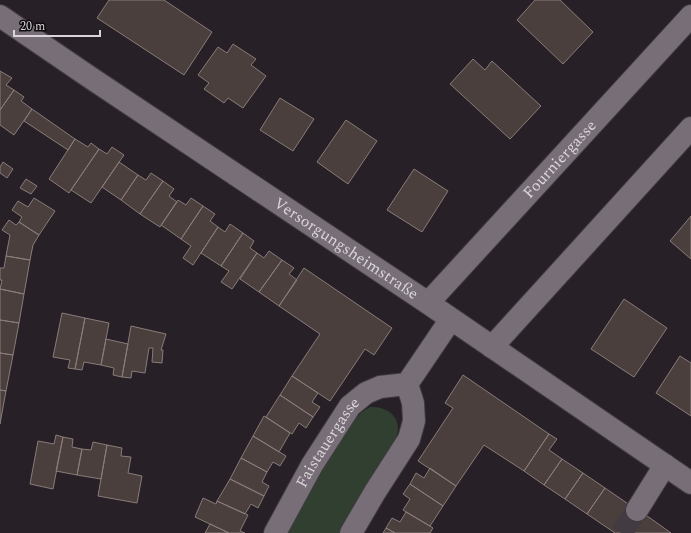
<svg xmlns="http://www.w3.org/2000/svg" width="691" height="533" font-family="Spectral,serif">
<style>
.green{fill:#303f30}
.building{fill:#4a3f3d;stroke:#897c7a}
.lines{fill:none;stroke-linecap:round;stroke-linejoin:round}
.minor-tunnel{stroke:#423b42;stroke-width:22;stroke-dasharray:22 11;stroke-linecap:butt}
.minor-casing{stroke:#403b40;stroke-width:24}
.minor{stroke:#776e77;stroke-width:22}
.labels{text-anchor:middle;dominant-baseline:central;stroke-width:3;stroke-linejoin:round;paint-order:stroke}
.street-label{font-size:16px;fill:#dad5da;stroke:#0e0b0e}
</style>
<rect width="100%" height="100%" fill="#272027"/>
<path class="green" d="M370,407C387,406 402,417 397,435C394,447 381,461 375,472C362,491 350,512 340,533H288L325,465L347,427L362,412Z"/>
<path class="building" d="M109,0H164L212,32L184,75L97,18Z
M535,0H560L593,32L563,64L517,20Z
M233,44L256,59L251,65L266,76L243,108L228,98L224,103L204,89L209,83L198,75L218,47L227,53Z
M473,59L485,70L492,61L541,106L510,139L450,84Z
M0,71L12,78L6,85L14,90L0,110Z
M14,90L24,97L21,101L32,109L14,135L0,125V110Z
M280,98L314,119L293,151L260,130Z
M32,109L75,139L68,150L24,121Z
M346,120L377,141L348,184L317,162Z
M75,139L88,147L91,143L99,149L69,193L49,179Z
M112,147L124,155L91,203L71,190L99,149L107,154Z
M3,162L13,169L7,178L0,173V167Z
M119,162L138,175L121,200L102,187Z
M414,169L448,191L422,232L387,210Z
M151,173L163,181L140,214L121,200L138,175L146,180Z
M26,179L37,186L31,194L20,188Z
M163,181L174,189L169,196L177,202L160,227L140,214Z
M34,198L55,211L39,235L19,222L22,217L12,210L18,201L28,207Z
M191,198L203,206L181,239L161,225L178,200L186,205Z
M203,206L215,214L210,221L218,227L193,265L183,258L191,246L181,239Z
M691,216V259L670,241Z
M9,220L16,225L19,222L39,235L33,245L30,260L6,256L10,235L2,230Z
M230,224L243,233L221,266L201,253L218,227L225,232Z
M243,233L254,241L250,248L257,253L232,289L221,282L229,271L221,266Z
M269,251L282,260L259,292L240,279L257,253L264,258Z
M6,256L30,260L24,294L0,289L2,280H0V268H4Z
M282,260L294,268L289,274L297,280L279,306L259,292Z
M304,268L392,328L374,355L365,349L330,401L292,376L320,334L279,306Z
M0,289L24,294L19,323L0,320Z
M624,299L667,328L634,377L591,349Z
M62,313L85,318L75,369L68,368L70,360L53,357Z
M85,318L109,323L101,365L84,362L82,370L75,369Z
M0,320L19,323L13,355L0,353Z
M131,326L166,334L161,350H163L162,363L152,362L153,348H149L145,373L132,371L131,378L122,377Z
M106,339L128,344L122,377L113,375L114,368L101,365Z
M0,353L13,355L6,391L0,390Z
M680,356L691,363V416L656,393Z
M463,375L549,434L524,471L484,445L456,486L418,461L453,408L445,403Z
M292,376L318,393L312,402L320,407L313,417L280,395Z
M0,390L6,391L0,424Z
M280,395L313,417L306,428L299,423L292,434L266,417Z
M264,416L290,433L279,452L253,436Z
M549,434L557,439L549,450L562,459L544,485L524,471Z
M56,435L63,437L53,489L30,484L38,441L54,444Z
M253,436L286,456L280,466L273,462L267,472L241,458Z
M63,437L73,439L72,447L82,449L77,475L56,471Z
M93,442L107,445L101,479L77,475L82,449L91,450Z
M107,445L122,448L121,456L131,457L128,473L142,476L137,503L98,496Z
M241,458L267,472L262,482L269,486L264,496L230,479Z
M562,459L583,473L565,499L544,485Z
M430,468L456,486L443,506L410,484L416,473L424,478Z
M583,473L605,488L587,514L565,499Z
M230,479L264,496L258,508L251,504L245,514L217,501Z
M410,484L443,506L430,526L403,510L410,499L403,494Z
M605,488L637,510L621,533H615L587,514Z
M203,498L216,504L217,501L248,515L240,531L245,533H229L195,517Z
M637,510L650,518L671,533H621Z
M406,512L433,528L430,533H395L386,528L392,518L400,522Z
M210,524L229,533H205Z
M386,528L395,533H383Z"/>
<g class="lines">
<path class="minor-tunnel" d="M621,533L637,510"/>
<defs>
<g id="minor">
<path id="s1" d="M0,16L88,76L428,303L691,483"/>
<path id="s2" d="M428,303L691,16"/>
<path d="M492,347L691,128"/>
<path d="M637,510L665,465"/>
<path id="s3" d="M275,533L312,465L350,406L366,393L380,387L407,384L451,319"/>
<path d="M351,533L375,492L409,439L414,421L413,403L407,384"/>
</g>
</defs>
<use href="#minor" class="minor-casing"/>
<use href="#minor" class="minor"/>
</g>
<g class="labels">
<g class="street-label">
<text stroke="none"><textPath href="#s2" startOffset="195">Fourniergasse</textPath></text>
<text stroke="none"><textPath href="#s1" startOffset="417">Versorgungsheimstraße</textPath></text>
<text stroke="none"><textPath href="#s3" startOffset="105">Faistauergasse</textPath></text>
</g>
</g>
<path d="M14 30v6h86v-6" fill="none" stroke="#dad5da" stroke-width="2"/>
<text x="20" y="30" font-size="12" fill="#dad5da" stroke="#0e0b0e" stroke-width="3" paint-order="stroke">20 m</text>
</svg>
